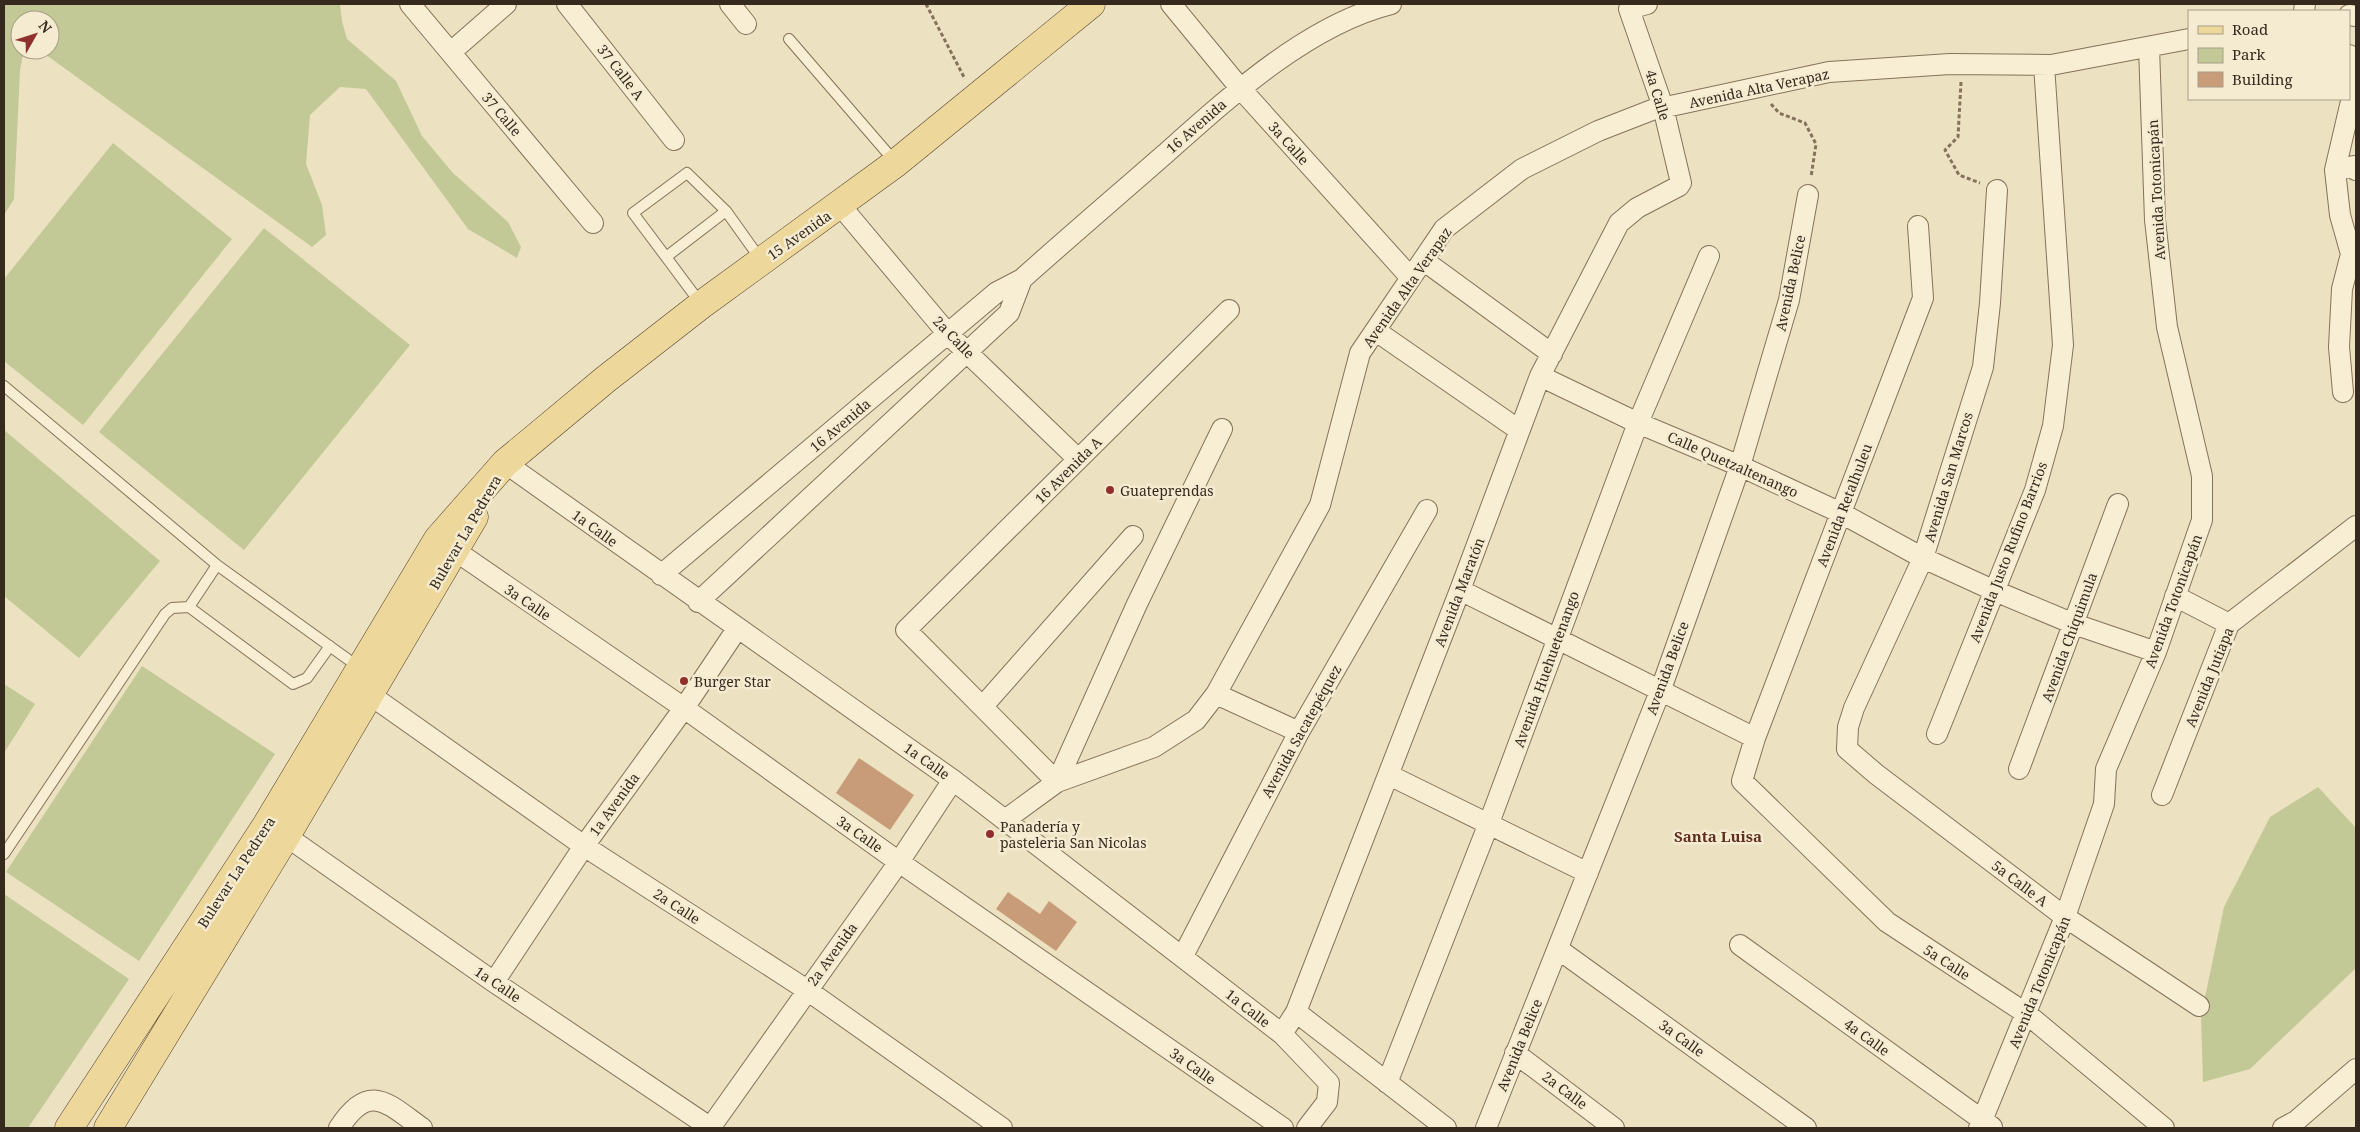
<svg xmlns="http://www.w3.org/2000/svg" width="2360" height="1132" font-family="'Noto Serif',serif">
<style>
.green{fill:#c2c996}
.building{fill:#c99c79}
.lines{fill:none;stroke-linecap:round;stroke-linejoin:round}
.lane-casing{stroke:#85725a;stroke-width:12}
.street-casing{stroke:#85725a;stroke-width:22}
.primary-casing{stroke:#52402e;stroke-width:29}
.path{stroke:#85725a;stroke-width:3;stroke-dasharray:4 2.5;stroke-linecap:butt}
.lane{stroke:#f7eed4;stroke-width:10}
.street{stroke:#f7eed4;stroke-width:20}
.primary{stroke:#eed79a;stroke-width:28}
.poi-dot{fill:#912f2c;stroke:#f4ebd1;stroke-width:2}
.labels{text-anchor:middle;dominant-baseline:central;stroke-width:5;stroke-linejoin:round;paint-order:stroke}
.street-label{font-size:14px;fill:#352a1d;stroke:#f4ebd1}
.poi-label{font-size:14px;fill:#352a1d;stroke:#f4ebd1;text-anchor:start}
.neighbourhood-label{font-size:15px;font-weight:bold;fill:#602e1e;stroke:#f4ebd1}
</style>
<rect width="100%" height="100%" fill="#ece1c1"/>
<path class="green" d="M4,4H340L342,21L347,39L396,81L422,136L453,173L508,222L521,247L517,258L468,229L366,89L340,87L310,115L306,164L322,205L326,235L312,247L42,52L35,50H50V20H20V50H24L20,70L14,199L4,215Z
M113,143L232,239L83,425L4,361V279Z
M264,228L410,345L244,550L99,432Z
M4,430L160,561L79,658L4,596Z
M142,666L275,754L139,961L6,872Z
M4,684L35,704L4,753Z
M2318,787L2356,828V968L2250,1069L2203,1082L2201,1016L2224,907L2270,817Z
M4,894L129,979L28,1128H4Z"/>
<path class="building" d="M859,758L914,795L890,830L836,793Z
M1008,892L1040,914L1049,901L1077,922L1056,951L996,909Z"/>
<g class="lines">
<defs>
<path id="lane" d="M789,39L896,163
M666,257L633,213L687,173L726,211L761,260
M701,304L666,257L726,211
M4,386L217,565L360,668
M189,607L293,684L307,678L330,646
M4,854L165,614L172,608L189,607L217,565"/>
<path id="street" d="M410,4L593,223
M567,4L674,140
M730,4L746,24
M1171,4L1240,88L1411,278
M2304,11L2305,4
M2349,15L2356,16
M451,52L506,4
M2335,170L2354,166L2356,170
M1997,190L1990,303L1983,367L1923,558L1854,708L1848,727L1847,749L1876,774L2065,917L2199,1006
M840,205L948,334L1078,459
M1918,226L1923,298L1755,738L1742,781L1887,922L2027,1014L2164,1128
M1423,260L1552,354
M1376,331L1519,430
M1540,376L1638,423L1740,466L1841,513L1923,558L1995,591L2074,624L2156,652
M2343,392L2339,347L2342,289L2351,254L2340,215L2335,170L2352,97L2353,79L2349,55
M1222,429L1137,604L1057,782L906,630L1229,310
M505,463L953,780L1282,1034L1329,1083L1327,1102L1307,1128
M444,543L684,708L899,862L1283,1128
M661,575L997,292L1022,279C1069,237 1117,196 1165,154C1228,98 1307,25 1391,4
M1460,590L1755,738
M2175,596L2229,624
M698,602L1009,313L1022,279
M359,687L584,846L807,990L1002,1128
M1216,694L1299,732
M983,706L1133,536
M1937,734L2035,490L2053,426L2063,345L2044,65
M2019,769L2118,504
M1389,775L1588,873
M2162,795L2229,624L2356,526
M1005,820L1057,782L1154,747L1196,720L1216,694L1320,505L1360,353L1444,229L1522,169L1598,131L1652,110L1829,72L1950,64L2051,65L2189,39
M286,836L494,982L711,1128
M1740,945L1992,1127
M1558,949L1806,1128
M1183,956L1299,732L1427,510
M494,982L584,846L684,708L737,629
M1296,1012L1446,1128
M1282,1034L1296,1012L1460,590L1540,376L1619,223L1637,208L1679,186L1681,183L1663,107L1629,9L1647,4
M1515,1053L1614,1128
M1387,1083L1489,823L1638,423L1709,256
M339,1128C369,1081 387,1103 422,1128
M710,1128L899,862L953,780
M1486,1128L1661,689L1740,466L1789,300L1808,195
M1979,1128L2065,917L2104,804L2106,769L2156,652L2202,520V476L2167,327L2155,220L2149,47
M2283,1128L2296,1121L2356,1069"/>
<path id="primary" d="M69,1128L266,826L438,539L505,463L606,379L701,305L896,163L1091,4
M108,1128L286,836L474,517"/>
</defs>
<use href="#lane" class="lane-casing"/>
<use href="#street" class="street-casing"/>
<use href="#primary" class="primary-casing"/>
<path class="path" d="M926,4L965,79
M1961,82L1958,137L1945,150L1959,175L1980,183
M1771,104L1779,113L1805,123L1816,144L1811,177"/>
<use href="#lane" class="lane"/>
<use href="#street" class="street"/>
<use href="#primary" class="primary"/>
</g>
<g class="poi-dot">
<circle cx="1110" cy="490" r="5"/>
<circle cx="684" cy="681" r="5"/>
<circle cx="990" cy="834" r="5"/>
</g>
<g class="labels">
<g class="street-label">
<text transform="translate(621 72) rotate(52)">37 Calle A</text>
<text transform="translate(1759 88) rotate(-12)">Avenida Alta Verapaz</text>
<text transform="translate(1658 95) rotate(73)">4a Calle</text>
<text transform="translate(502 114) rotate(50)">37 Calle</text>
<text transform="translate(1196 126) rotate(-41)">16 Avenida</text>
<text transform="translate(1289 143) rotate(48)">3a Calle</text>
<text transform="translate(2156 190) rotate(-93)">Avenida Totonicapán</text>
<text transform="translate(799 235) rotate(-35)">15 Avenida</text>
<text transform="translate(1790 283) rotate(-78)">Avenida Belice</text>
<text transform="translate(1407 287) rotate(-55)">Avenida Alta Verapaz</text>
<text transform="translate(954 337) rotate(46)">2a Calle</text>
<text transform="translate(840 425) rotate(-40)">16 Avenida</text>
<text transform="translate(1733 464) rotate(24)">Calle Quetzaltenango</text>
<text transform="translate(1068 470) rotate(-45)">16 Avenida A</text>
<text transform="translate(1948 477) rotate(-73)">Avenida San Marcos</text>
<text transform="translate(1844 505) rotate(-69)">Avenida Retalhuleu</text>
<text transform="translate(595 528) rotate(36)">1a Calle</text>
<text transform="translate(465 532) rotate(-60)">Bulevar La Pedrera</text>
<text transform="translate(2008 552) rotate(-69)">Avenida Justo Rufino Barrios</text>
<text transform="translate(1459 592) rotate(-69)">Avenida Maratón</text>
<text transform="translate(2173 601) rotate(-70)">Avenida Totonicapán</text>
<text transform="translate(528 602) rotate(34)">3a Calle</text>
<text transform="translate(2069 637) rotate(-70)">Avenida Chiquimula</text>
<text transform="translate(1667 668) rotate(-70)">Avenida Belice</text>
<text transform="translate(1546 669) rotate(-70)">Avenida Huehuetenango</text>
<text transform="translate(2209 677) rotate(-68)">Avenida Jutiapa</text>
<text transform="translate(1301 731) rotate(-61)">Avenida Sacatepéquez</text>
<text transform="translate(927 761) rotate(35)">1a Calle</text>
<text transform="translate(614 804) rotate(-54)">1a Avenida</text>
<text transform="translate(860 834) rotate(35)">3a Calle</text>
<text transform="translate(236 872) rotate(-57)">Bulevar La Pedrera</text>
<text transform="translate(2020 883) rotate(37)">5a Calle A</text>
<text transform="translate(677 906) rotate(33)">2a Calle</text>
<text transform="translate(832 954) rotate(-54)">2a Avenida</text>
<text transform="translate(1947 962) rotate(33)">5a Calle</text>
<text transform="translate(2039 982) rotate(-68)">Avenida Totonicapán</text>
<text transform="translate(498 984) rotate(34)">1a Calle</text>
<text transform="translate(1248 1008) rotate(38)">1a Calle</text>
<text transform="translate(1867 1037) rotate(36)">4a Calle</text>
<text transform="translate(1682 1038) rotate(36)">3a Calle</text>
<text transform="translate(1519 1045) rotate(-68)">Avenida Belice</text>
<text transform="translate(1193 1066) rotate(35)">3a Calle</text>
<text transform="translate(1565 1090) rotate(37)">2a Calle</text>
</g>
<g class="poi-label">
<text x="1120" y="490">Guateprendas</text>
<text x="694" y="681">Burger Star</text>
<text x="1000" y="826">Panadería y<tspan x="1000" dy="16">pasteleria San Nicolas</tspan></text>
</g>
<g class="neighbourhood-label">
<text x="1718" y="836">Santa Luisa</text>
</g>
</g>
<rect width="2360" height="1132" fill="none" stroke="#352a1d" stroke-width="10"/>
<rect x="2188" y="10" width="162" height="90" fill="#f4ebd1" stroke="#a89e89"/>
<rect x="2198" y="26" width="25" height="8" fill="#eed79a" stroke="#a89e89"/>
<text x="2232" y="35" font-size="15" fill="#352a1d">Road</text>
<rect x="2198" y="48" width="25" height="15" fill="#c2c996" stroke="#a89e89"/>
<text x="2232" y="60" font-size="15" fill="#352a1d">Park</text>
<rect x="2198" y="72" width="25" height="15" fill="#c99c79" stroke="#a89e89"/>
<text x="2232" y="85" font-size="15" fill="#352a1d">Building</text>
<g transform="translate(35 35) rotate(51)"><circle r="24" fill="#f4ebd1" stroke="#a89e89"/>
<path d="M0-4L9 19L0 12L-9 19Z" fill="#912f2c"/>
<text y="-8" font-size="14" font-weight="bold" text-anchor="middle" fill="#352a1d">N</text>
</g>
</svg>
